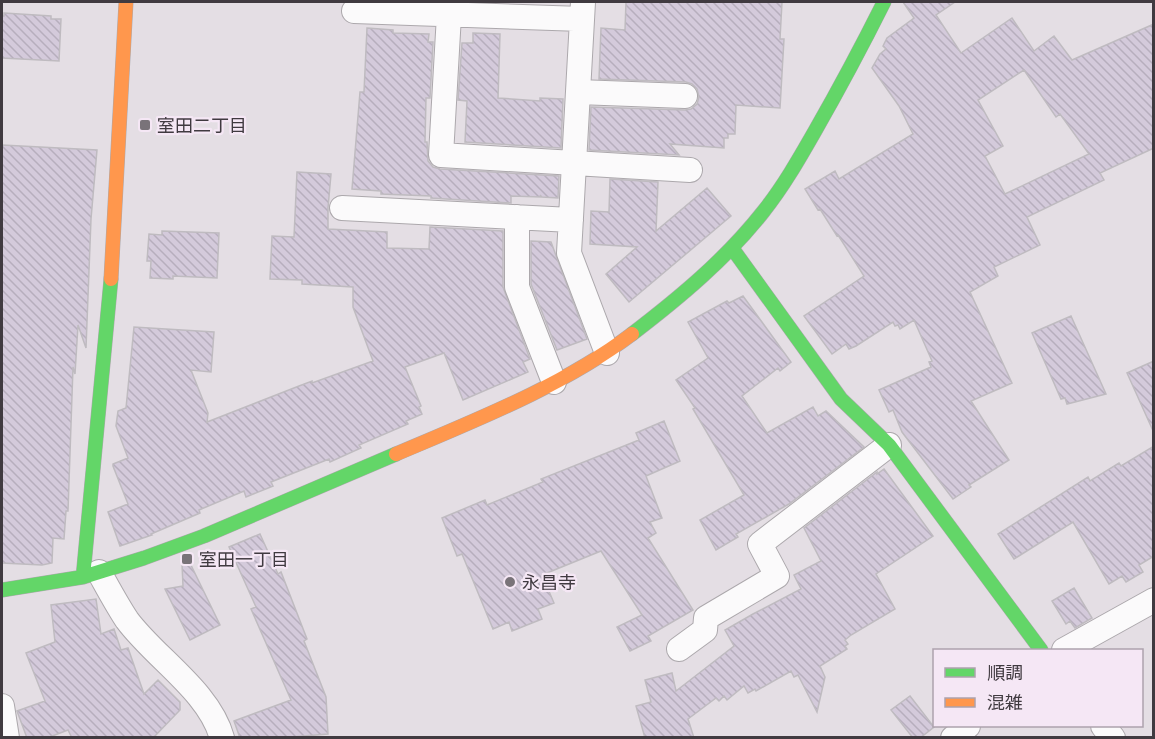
<svg xmlns="http://www.w3.org/2000/svg" width="1155" height="739" font-family="'Golos Text','Noto Sans JP',sans-serif">
<style>
.building{fill:url(#building-back-hatch);stroke:#bfbbc0;stroke-width:1.5;fill-rule:evenodd}
.lines{fill:none;stroke-linecap:round;stroke-linejoin:round}
.street-casing{stroke:#aca8ac;stroke-width:26}
.fast-casing{stroke:#aca8ac;stroke-width:15}
.slow-casing{stroke:#aca8ac;stroke-width:15}
.street{stroke:#fbfafb;stroke-width:24}
.fast{stroke:#63d668;stroke-width:14}
.slow{stroke:#ff974d;stroke-width:14}
.poi-dot{fill:#797379;stroke:#f5e7f5;stroke-width:2}
.labels{text-anchor:middle;dominant-baseline:central;stroke-width:4.5;stroke-linejoin:round;paint-order:stroke}
.poi-label{font-size:18px;fill:#403a40;stroke:#f5e7f5;text-anchor:start}
</style>
<defs>
<pattern id="building-back-hatch" width="6" height="6" patternUnits="userSpaceOnUse" patternTransform="scale(1.5)"><rect width="6" height="6" fill="#d4cadb"/><path d="M-1 5l2 2M0 0l6 6M5-1l2 2" fill="none" stroke="#b7aebd"/></pattern>
</defs>
<rect width="100%" height="100%" fill="#e4dee4"/>
<path class="building" d="M626,2H782L780,39H784L780,108L736,105L735,134H728V138H724V148L670,144L679,155L589,150L591,107L685,110L691,109L697,104L699,97L697,89L692,84L686,82L599,79L601,28L625,30Z
M903,2H955L936,15L961,53L1012,18L1034,51L1054,36L1072,60L1154,24V148L1100,173L1104,180L1027,217L1040,245L994,267L998,276L970,292L1012,383L971,401L1009,460L969,485L971,487L953,499L902,432L893,410L889,412L879,390L931,367L929,362L932,361L914,320L900,329L898,325L895,326L893,322L856,346L849,349L846,344L832,354L804,316L864,276L838,235L837,236L820,209L818,210L805,189L835,171L839,179L913,134L899,106L872,68L880,54L886,49L883,46L887,38L914,18ZM1024,70L1056,117L1060,114L1089,154L1005,194L985,156L1003,146L978,100Z
M4,13L51,16V19H61L59,61L2,58V16H4Z
M367,28L393,30V33L429,34L428,42H433L430,98H426L425,142H427L428,161L433,167L440,169L559,176L558,198L542,197L540,195L541,197L511,196V203L431,198V196L381,194V191L352,189L360,92H364Z
M473,33L500,34L498,98L540,101V98L563,99L561,148L465,142L467,101L458,100L462,43H473Z
M2,145L97,150L91,219L86,348L78,325L75,374L73,367L68,511H66L64,539L53,538L52,563L42,565L2,563Z
M297,172L331,174L328,208V229L387,232V248L429,249L430,227L503,231V287L530,359L523,362L528,372L463,400L444,353L405,367L421,406L419,407L422,414L406,421L408,424L359,445L361,448L330,462L329,459L271,482L273,486L246,497L244,491L199,510L200,513L151,534L152,535L120,546L108,512L128,504L113,466V464L128,458L116,426L118,411L126,408L134,327L214,332L211,372L191,370L208,413L207,422L299,386L312,381V383L373,361L353,307V287L302,284V280L270,279L272,236L294,237Z
M610,179L658,182L656,231L707,188L731,216L629,302L606,274L637,247L590,244L591,211L609,212Z
M162,231L219,233L217,278L173,276V279L150,278L151,261H147L149,234L162,235Z
M531,241L551,242L587,339L557,350L531,284Z
M743,296L791,362L780,371L778,368L742,396L767,433L813,407L818,416L826,411L864,447L789,504L736,534L738,537L716,550L700,520L744,495L693,409L695,408L676,380L708,358L688,322L727,301L729,303Z
M1071,316L1106,394L1067,404L1065,398L1061,399L1032,333Z
M1154,361V433L1127,373Z
M664,421L680,461L646,476L662,518L650,522L656,533L648,538L693,610L648,636L651,641L630,651L617,627L642,615L601,551L542,575L554,603L538,609L542,619L512,631L509,622L493,629L462,554L457,556L442,518L485,500L487,505L543,482L541,479L639,440L636,433Z
M1154,446V556L1139,565L1143,572L1126,582L1122,576L1109,584L1073,522L1014,559L998,534L1088,477L1090,481L1119,463L1121,466Z
M884,469L933,536L876,574L895,609L851,635L845,640L848,644L845,646L847,649L820,666L825,677L817,712L798,675L794,677L791,671L756,691L755,689L748,693L744,686L727,700L724,696L719,701L716,698L688,719L694,738H645L636,706L651,702L645,680L672,673L676,691L734,646L725,630L753,614L801,589L794,575L821,561L804,528L877,472V474Z
M260,534L278,574L281,572L307,639L304,641L326,697L328,734L279,738H240L234,721L291,700L251,609L256,607L229,547Z
M189,561L220,625L190,640L165,589L183,586L182,564Z
M1074,588L1092,618L1075,628L1070,621L1066,624L1052,601Z
M96,599L101,634L114,629L121,650L128,648L144,694L158,680L180,702V710L153,738H72L68,730L47,738H27L17,711L45,701L26,653L55,642L51,605Z
M910,696L934,727L920,738H913L891,710Z"/>
<g class="lines">
<defs>
<path id="street" d="M583,2L569,253L607,353
M354,11L582,19
M449,15L441,155L690,170
M578,92L685,96
M342,208L571,220
M517,217V287L554,382
M99,572C108,588 117,605 127,620C155,658 209,691 222,738
M679,649L705,630L706,618L777,576L760,544L889,445
M1064,650L1154,600
M2,706L7,738
M1103,726L1113,738
M953,738L968,726"/>
<path id="fast" d="M732,248L841,399L889,445L1041,650
M632,334C679,298 726,259 763,212C783,187 799,159 815,131C839,89 862,46 884,2
M83,577L111,279
M2,590L83,577L144,558L204,536L396,454"/>
<path id="slow" d="M111,279L126,2
M396,454C476,420 563,386 632,334"/>
</defs>
<use href="#street" class="street-casing"/>
<use href="#fast" class="fast-casing"/>
<use href="#slow" class="slow-casing"/>
<use href="#street" class="street"/>
<use href="#fast" class="fast"/>
<use href="#slow" class="slow"/>
</g>
<g class="poi-dot">
<rect x="139" y="119" width="12" height="12" rx="3"/>
<rect x="181" y="553" width="12" height="12" rx="3"/>
<circle cx="510" cy="582" r="6"/>
</g>
<g class="labels">
<g class="poi-label">
<text x="157" y="125">室田二丁目</text>
<text x="199" y="559">室田一丁目</text>
<text x="522" y="582">永昌寺</text>
</g>
</g>
<rect width="1155" height="739" fill="none" stroke="#403a40" stroke-width="6"/>
<rect x="933" y="649" width="210" height="78" fill="#f5e7f5" stroke="#ada2ad" stroke-width="1.5"/>
<rect x="945" y="668" width="30" height="9" fill="#63d668" stroke="#ada2ad" stroke-width="1.5"/>
<text x="987" y="679" font-size="18" fill="#403a40">順調</text>
<rect x="945" y="698" width="30" height="9" fill="#ff974d" stroke="#ada2ad" stroke-width="1.5"/>
<text x="987" y="709" font-size="18" fill="#403a40">混雑</text>
</svg>
